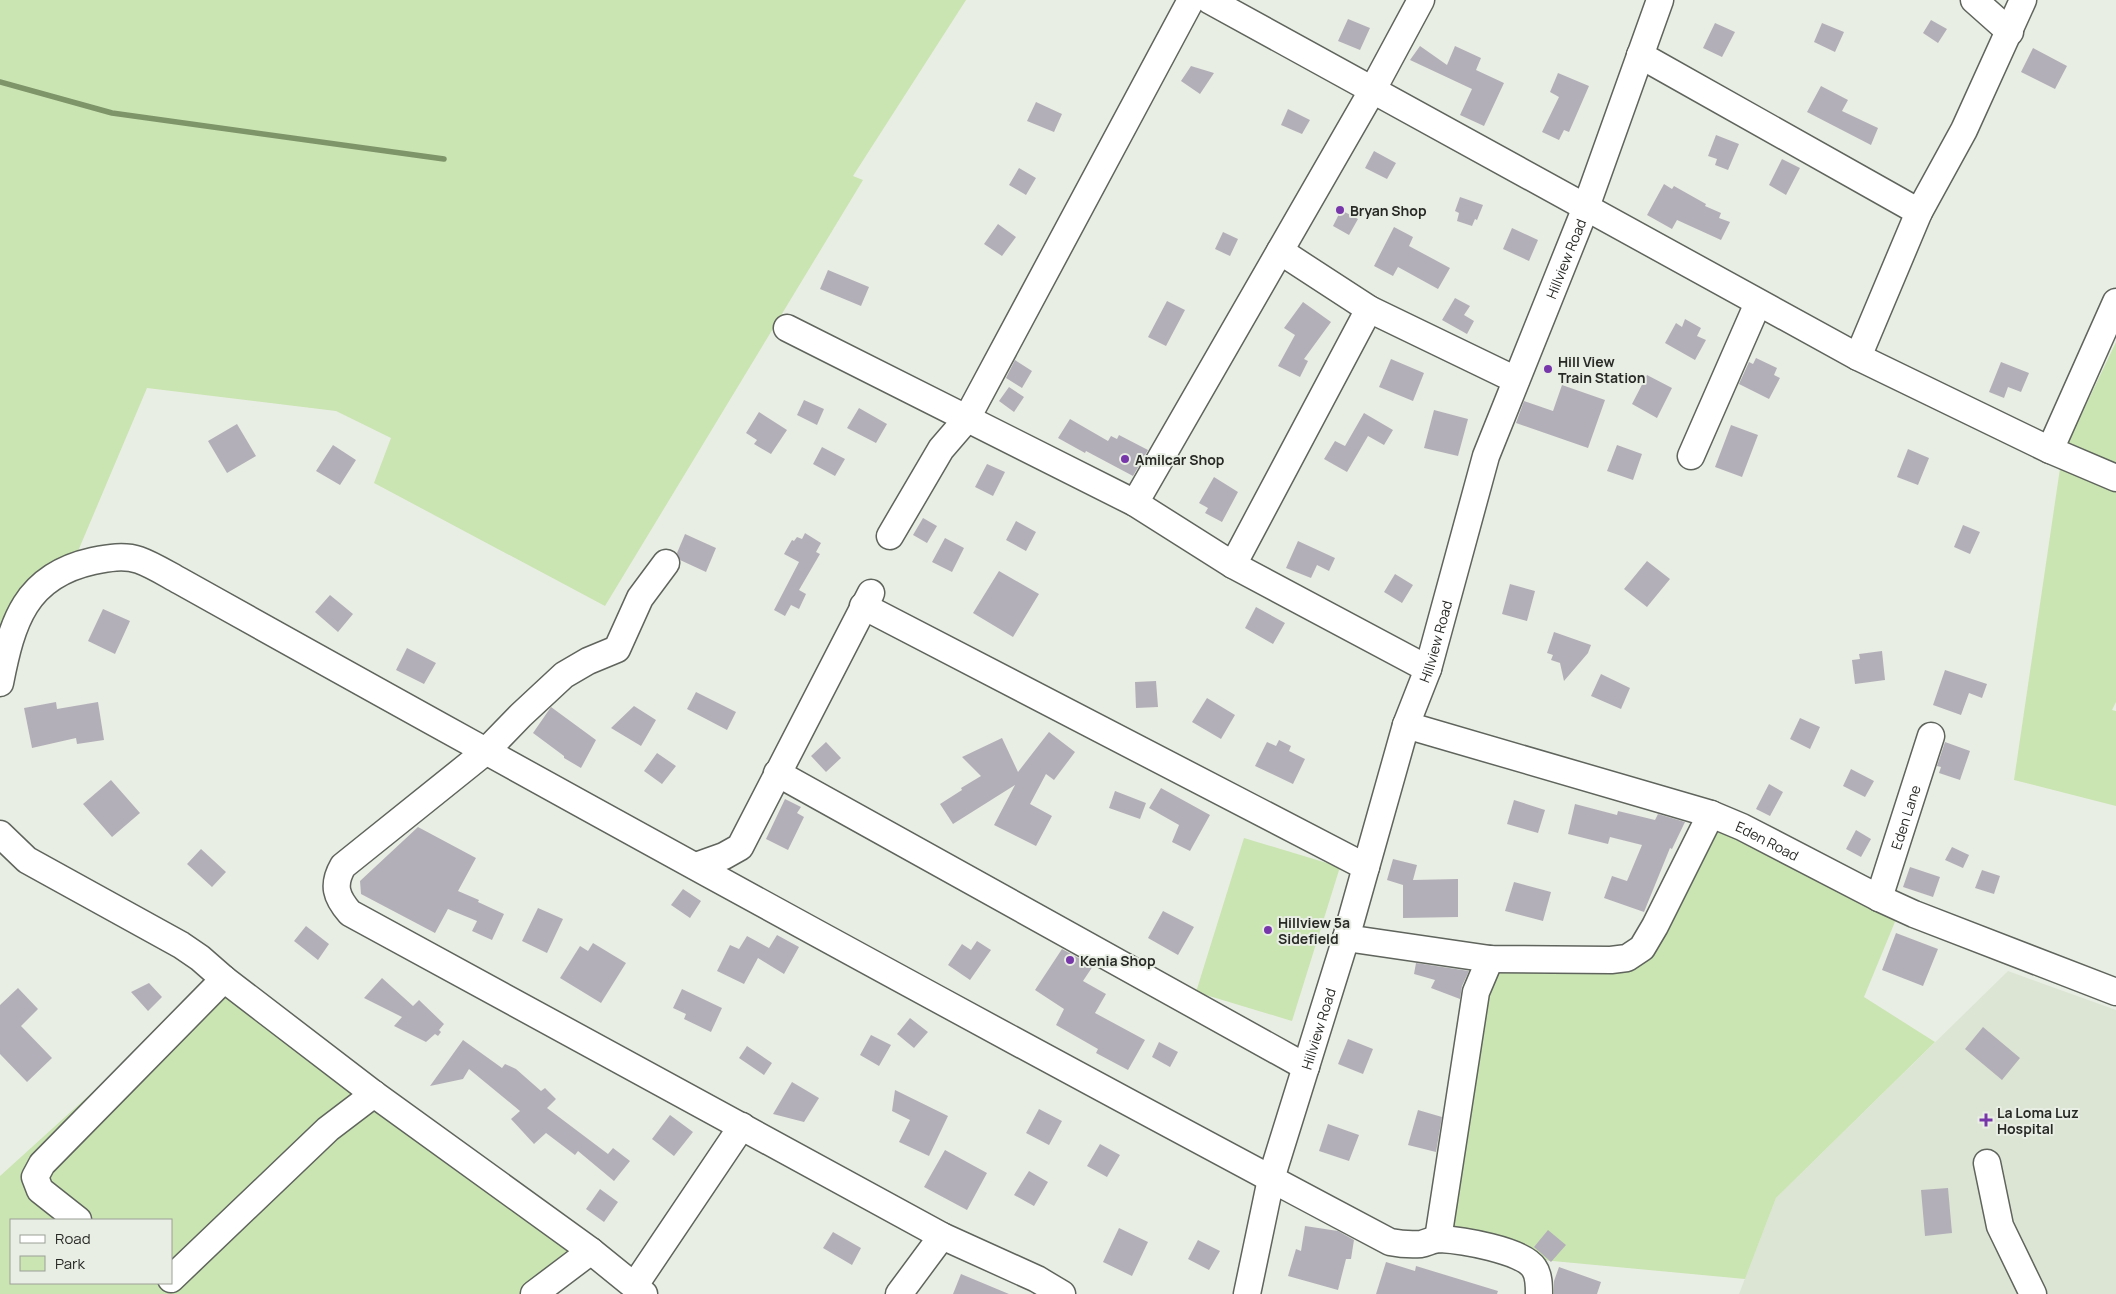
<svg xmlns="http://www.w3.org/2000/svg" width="2116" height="1294" font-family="Manrope,sans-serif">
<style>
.built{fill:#dce5d4}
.green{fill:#cae4b2;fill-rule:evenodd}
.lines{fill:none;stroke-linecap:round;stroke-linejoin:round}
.stream{stroke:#7e9469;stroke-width:5.5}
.building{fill:#b3afb8}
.minor-casing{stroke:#5f645c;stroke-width:29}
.minor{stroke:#fff;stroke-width:26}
.poi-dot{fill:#7836ab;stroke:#e9eee4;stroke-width:2}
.labels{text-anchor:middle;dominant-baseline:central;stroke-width:4;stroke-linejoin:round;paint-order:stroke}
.poi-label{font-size:14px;font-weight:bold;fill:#282a26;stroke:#e9eee4;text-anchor:start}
.street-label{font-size:14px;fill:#282a26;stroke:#e9eee4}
</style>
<rect width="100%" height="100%" fill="#e9eee4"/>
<path class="built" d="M2008,971L2116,1010V1294H1739L1776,1198Z"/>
<path class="green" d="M0,0H966L853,176L863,180L605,606L374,483L391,438L336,411L147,388L73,563L32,589L0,676Z
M2116,342V702L2112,710L2116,711V806L2014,780L2062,455Z
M1711,826L1899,912L1864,997L1935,1042L1776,1198L1745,1279L1542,1260L1448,1236L1492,970L1642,965Z
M1244,838L1340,867L1292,1021L1196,992Z
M213,983L570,1249L520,1294H0V1176ZM11,1220H171V1283H11Z"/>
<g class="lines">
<path class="stream" d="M0,82L112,113L444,159"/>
</g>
<path class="building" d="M1348,19L1370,28L1360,50L1338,41Z
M1931,20L1947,29L1938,43L1923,33Z
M1715,23L1735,32L1722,57L1703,48Z
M1822,23L1844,32L1835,52L1814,42Z
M1420,46L1447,65L1455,46L1481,58L1476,70L1504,83L1484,126L1460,115L1472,89L1410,60Z
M2033,48L2067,66L2055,89L2021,72Z
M1191,66L1214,73L1200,94L1181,81Z
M1558,73L1589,86L1569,132L1564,130L1559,140L1542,132L1559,97L1550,92Z
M1821,86L1848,100L1842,111L1878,128L1871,145L1807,112Z
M1036,102L1062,114L1054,132L1027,121Z
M1288,109L1310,120L1302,134L1281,125Z
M1716,135L1739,144L1728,170L1715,165L1717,159L1708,156Z
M1374,151L1396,163L1387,179L1365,168Z
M1782,159L1800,168L1786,195L1769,185Z
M1019,168L1036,178L1026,195L1009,185Z
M1664,184L1672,189L1674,186L1706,204L1705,206L1721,213L1719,218L1730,222L1721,240L1677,220L1672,229L1647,215Z
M1460,197L1483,205L1477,220L1475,219L1472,226L1457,221L1459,213L1455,211Z
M1341,210L1358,219L1349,235L1333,226Z
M998,224L1016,237L1002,256L984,244Z
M1394,227L1413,237L1409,246L1450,268L1438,289L1398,267L1393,276L1374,266Z
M1512,228L1538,240L1529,261L1503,249Z
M1223,232L1238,239L1230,256L1215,249Z
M828,270L869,287L861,306L820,289Z
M1455,298L1470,306L1464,315L1474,321L1467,334L1442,320Z
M1167,301L1185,310L1166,346L1148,337Z
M1303,302L1331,322L1304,359L1308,361L1300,377L1278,366L1295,335L1284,328Z
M1685,319L1701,328L1697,336L1706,340L1695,360L1665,343L1676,323L1682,327Z
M1756,358L1777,368L1774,375L1780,378L1769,399L1739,384L1749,362L1753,364Z
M1391,359L1424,373L1413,401L1379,387Z
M1015,360L1032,371L1022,388L1006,378Z
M2001,362L2029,373L2021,392L2008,387L2004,398L1989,392Z
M1647,375L1672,388L1657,418L1632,404Z
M1562,385L1605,400L1588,448L1516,423L1524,401L1553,411Z
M1009,387L1024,397L1014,412L999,401Z
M804,400L824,409L817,425L797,415Z
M859,408L887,424L876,443L847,428Z
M1434,410L1468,419L1458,456L1424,448Z
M759,412L787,430L771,454L754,444L757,440L746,433Z
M1364,413L1393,430L1384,445L1368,436L1347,472L1324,459L1335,441L1345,446Z
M1070,419L1108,441L1111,436L1117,439L1119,435L1148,450L1133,476L1086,451L1085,453L1058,438Z
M237,424L256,456L227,473L208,441Z
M1731,425L1758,435L1742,477L1715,467Z
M333,445L356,460L340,485L316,471Z
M1617,445L1642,454L1633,480L1607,471Z
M822,447L845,459L835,476L813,464Z
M1908,449L1929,458L1918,485L1897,477Z
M987,464L1005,472L993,496L975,487Z
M1214,477L1238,492L1222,522L1205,513L1208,508L1199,503Z
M923,518L937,526L927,543L913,535Z
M1016,521L1036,532L1026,551L1006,540Z
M1963,525L1980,532L1970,554L1954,547Z
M805,533L821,543L816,552L820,554L799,590L806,594L799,609L791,605L785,616L774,610L799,562L784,554L792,540L794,541L797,537L802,539Z
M685,534L716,548L706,572L680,560L677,553Z
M945,538L964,548L952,572L932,562Z
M1298,541L1335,558L1329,571L1317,565L1311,578L1286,568Z
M1647,561L1670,579L1647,607L1624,589Z
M999,571L1039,594L1013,637L973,613Z
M1395,574L1413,585L1402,603L1384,592Z
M1510,584L1535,591L1527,621L1502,614Z
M330,595L353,614L338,632L315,612Z
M1256,607L1285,623L1273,644L1245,628Z
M103,609L130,621L115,654L88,641Z
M1554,632L1591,645L1588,653L1564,681L1560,663L1551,660L1553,655L1547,653Z
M407,648L436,663L424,684L396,670Z
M1882,651L1885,680L1855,684L1852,660L1860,659L1859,654Z
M1945,670L1987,684L1982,698L1969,693L1961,715L1933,705Z
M1601,674L1630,688L1621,709L1591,696Z
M1156,681L1158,707L1136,708L1135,682Z
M696,692L736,712L727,730L687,709Z
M1207,698L1235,715L1221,739L1192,722Z
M56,702L57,709L98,702L104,740L77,744L76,738L32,748L24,708Z
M634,706L656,720L641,746L611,728Z
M551,707L596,740L581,768L564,758V756L533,733Z
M1800,718L1820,727L1810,749L1790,739Z
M1049,732L1075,752L1054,780L1046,774L1030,804L1052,816L1036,846L994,825L1015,785L953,824L940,804L962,790L961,788L981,776L962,757L1002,738L1018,772Z
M1279,740L1291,746L1289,751L1305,759L1293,784L1255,766L1267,742L1276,746Z
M826,742L841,758L826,772L811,756Z
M1945,742L1970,751L1960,780L1939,773L1941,767L1937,766Z
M657,753L676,766L662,784L644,771Z
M1851,769L1874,781L1865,797L1843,786Z
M111,780L140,813L112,837L83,804Z
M1769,784L1783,792L1770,816L1756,809Z
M1161,788L1210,815L1190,851L1172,842L1179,825L1149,808Z
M1115,791L1146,803L1140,819L1109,808Z
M785,799L801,807L797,813L804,817L788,850L766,839Z
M1514,800L1545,810L1538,833L1507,824Z
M1575,804L1617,815L1618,811L1655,820L1658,814L1685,822L1672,849L1670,848L1644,912L1604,898L1612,876L1627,881L1642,845L1610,837L1608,844L1568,834Z
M418,827L476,858L458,891L479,900L478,902L504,914L492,940L472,931L477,921L448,909L435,933L361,894L360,881Z
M1856,830L1871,839L1861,857L1846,849Z
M1952,847L1969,855L1963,868L1945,860Z
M201,849L226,872L212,887L187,864Z
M1393,859L1417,865L1413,880L1458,879V917L1403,918V885L1387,880Z
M1910,867L1940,877L1933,897L1903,887Z
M1982,870L2000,876L1994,894L1975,888Z
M1514,882L1551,892L1543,921L1505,911Z
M683,889L701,901L690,918L671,905Z
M538,908L563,919L547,953L522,941Z
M1163,911L1194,927L1178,955L1148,938Z
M306,926L329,944L318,960L294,941Z
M1896,933L1938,949L1923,986L1882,970Z
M777,935L799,947L784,974L758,958L744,984L717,971L730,945L739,949L747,936L769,948Z
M977,941L991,950L970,980L948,965L962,944L971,950Z
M593,943L626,963L601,1003L560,978L580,946L588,951Z
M1062,949L1093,966L1083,981L1106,994L1095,1013L1145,1040L1128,1070L1096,1053L1098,1049L1056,1025L1064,1009L1035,990Z
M1416,963L1469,971L1462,986L1460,999L1431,988L1435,980L1414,974Z
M382,978L413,1006L419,1000L444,1024L439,1030L441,1032L438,1036L435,1034L426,1042L394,1026L402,1017L364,998Z
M149,983L162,997L148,1011L131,992Z
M18,988L38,1009L21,1026L52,1058L27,1082L0,1054V1005Z
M682,989L722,1008L711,1032L684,1019L686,1014L673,1008Z
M910,1018L928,1032L914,1048L897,1034Z
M1983,1027L2020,1058L2002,1080L1965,1049Z
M871,1035L891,1045L879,1066L860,1055Z
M1348,1039L1373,1049L1363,1074L1338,1064Z
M463,1040L502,1068L505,1064L516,1069L541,1091L545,1088L556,1099L547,1108L608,1154L613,1148L630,1161L614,1181L578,1151L575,1155L546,1133L534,1144L511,1119L520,1111L469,1069L463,1079L430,1086Z
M1159,1042L1178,1052L1170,1067L1152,1057Z
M747,1046L772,1063L764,1075L739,1058Z
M792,1082L819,1098L804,1122L773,1114Z
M895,1090L948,1116L929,1156L899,1142L910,1120L892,1111Z
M1039,1109L1062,1121L1049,1145L1026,1133Z
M1418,1110L1442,1117L1436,1152L1408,1145Z
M670,1115L693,1132L674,1156L652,1139Z
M1328,1124L1359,1135L1349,1161L1319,1151Z
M1100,1144L1120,1155L1107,1177L1087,1166Z
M945,1150L987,1173L967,1210L924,1187Z
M1029,1171L1048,1182L1034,1206L1014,1195Z
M1948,1188L1952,1233L1925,1236L1921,1190Z
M600,1189L618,1202L604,1222L586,1209Z
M1305,1226L1338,1231L1354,1240L1351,1259H1346L1338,1290L1288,1276L1296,1249L1301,1251Z
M1119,1228L1148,1242L1132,1276L1103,1262Z
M1548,1230L1566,1245L1551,1262L1534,1247Z
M833,1232L861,1248L852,1265L823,1248Z
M1198,1240L1220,1251L1209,1270L1188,1259Z
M1386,1262L1415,1271L1416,1266L1498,1291L1497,1294H1376Z
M1559,1267L1601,1282L1597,1294H1554V1281Z
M961,1274L1009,1294H953Z"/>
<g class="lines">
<defs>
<g id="minor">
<path d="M1209,0L1858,357L2050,450L2116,478"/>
<path d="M1974,0L2010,32"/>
<path d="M1640,55L1919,212"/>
<path d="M1280,251L1369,309L1516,380"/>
<path d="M787,328L1135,503L1233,565L1428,669"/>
<path d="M1858,357L1919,212L1964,130L2023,0"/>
<path d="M2050,450L2116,302"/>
<path d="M1691,456L1758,303"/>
<path d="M1135,503L1372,91L1421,0"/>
<path d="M890,536L941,449L966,420L1191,0"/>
<path d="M666,563L640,598L617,649L588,661L564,675L521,715L485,752L343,866C332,885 336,897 350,913L942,1236L1037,1279L1062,1294"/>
<path d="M1233,565L1369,309"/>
<path d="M863,606L1366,867"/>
<path d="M0,683C12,622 25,576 93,561C108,558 124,555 139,560C153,565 167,574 180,581C581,805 984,1027 1390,1242C1400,1244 1410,1245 1421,1244C1427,1243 1433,1239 1440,1239C1460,1240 1523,1250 1534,1268C1539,1275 1539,1286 1539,1294"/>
<path id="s1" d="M1406,725L1711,814L1742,827L1879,898L1914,914L2116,992"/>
<path d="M777,773L1306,1067"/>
<path d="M0,834L27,860L181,945L200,958L224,979L374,1094L591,1251L644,1294"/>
<path d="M696,866L724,856L740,847L871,593"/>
<path id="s2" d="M1879,898L1931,736"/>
<path d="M1346,938L1490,959L1611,960L1627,958L1642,948L1655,926L1711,814"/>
<path d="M1987,1163L2000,1226L2033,1294"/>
<path d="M78,1220L40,1190L35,1177L42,1164L224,979"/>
<path d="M1438,1239L1476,992L1490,959"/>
<path d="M171,1279L328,1129L374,1094"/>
<path d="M635,1285L742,1126"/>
<path d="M534,1294L591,1251"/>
<path d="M899,1294L942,1236"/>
<path id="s3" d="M1247,1294L1271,1179L1346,938L1406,725L1428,669L1486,456L1586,207L1660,0"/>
</g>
</defs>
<use href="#minor" class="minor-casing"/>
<use href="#minor" class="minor"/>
</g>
<g class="poi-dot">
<circle cx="1340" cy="210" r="5"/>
<circle cx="1548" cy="369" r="5"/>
<circle cx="1125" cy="459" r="5"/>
<circle cx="1268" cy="930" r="5"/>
<circle cx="1070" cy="960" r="5"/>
<path d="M1983.5 1112.5h5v5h5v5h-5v5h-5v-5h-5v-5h5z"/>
</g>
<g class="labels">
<g class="poi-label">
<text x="1350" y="210">Bryan Shop</text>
<text x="1558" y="361">Hill View<tspan x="1558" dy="16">Train Station</tspan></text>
<text x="1135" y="459">Amilcar Shop</text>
<text x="1278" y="922">Hillview 5a<tspan x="1278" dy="16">Sidefield</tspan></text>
<text x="1080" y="960">Kenia Shop</text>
<text x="1997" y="1112">La Loma Luz<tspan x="1997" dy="16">Hospital</tspan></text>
</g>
<g class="street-label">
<text stroke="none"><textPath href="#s3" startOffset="1085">Hillview Road</textPath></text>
<text stroke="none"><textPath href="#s3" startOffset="680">Hillview Road</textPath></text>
<text stroke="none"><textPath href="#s2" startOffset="85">Eden Lane</textPath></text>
<text stroke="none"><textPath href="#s1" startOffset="380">Eden Road</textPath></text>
<text stroke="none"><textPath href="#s3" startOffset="275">Hillview Road</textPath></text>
</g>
</g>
<rect x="10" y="1219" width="162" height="65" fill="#e9eee4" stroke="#9ca098"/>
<rect x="20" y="1235" width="25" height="8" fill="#ffffff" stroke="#9ca098"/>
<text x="55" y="1244" font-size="15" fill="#282a26">Road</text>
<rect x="20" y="1256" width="25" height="15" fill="#cae4b2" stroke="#9ca098"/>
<text x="55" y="1269" font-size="15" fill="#282a26">Park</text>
</svg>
